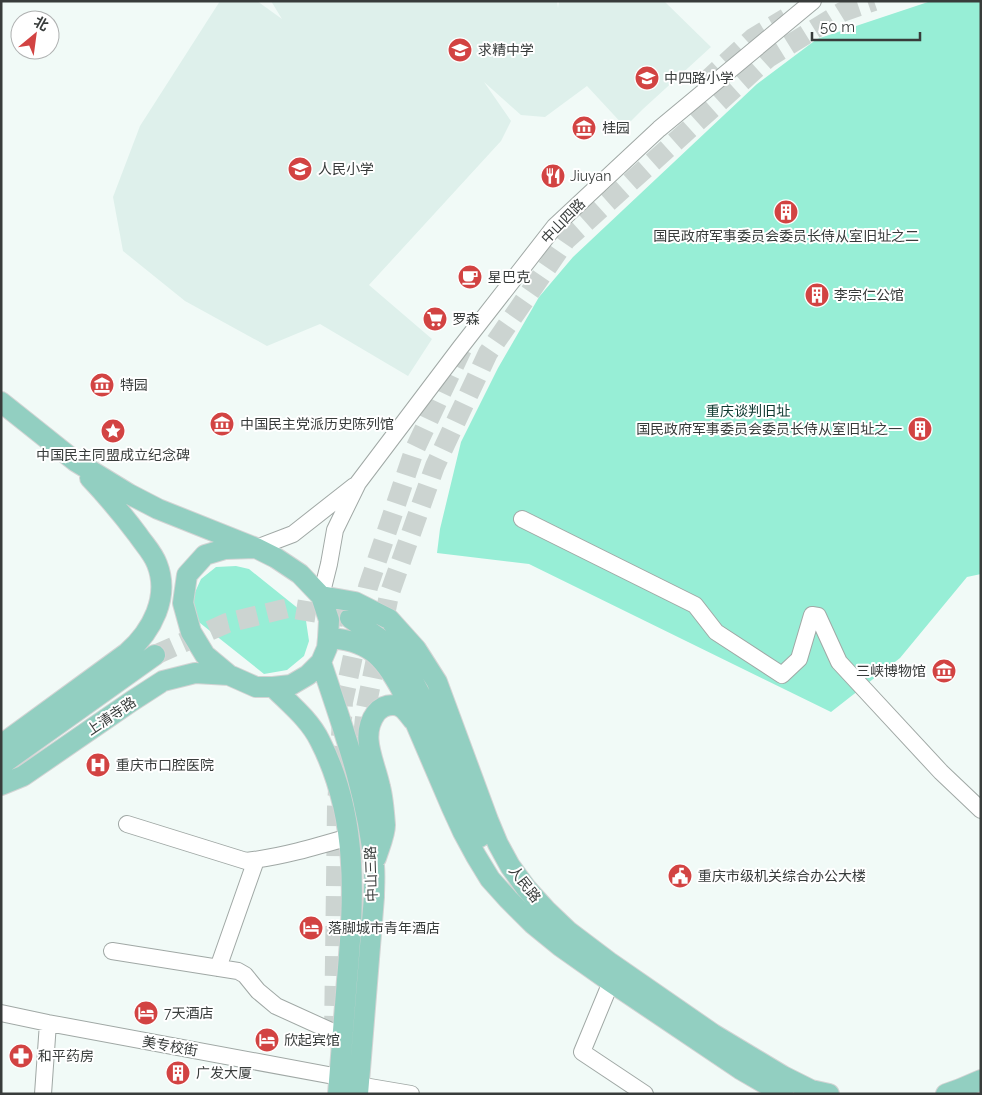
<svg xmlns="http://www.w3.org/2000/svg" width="982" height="1095" font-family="Raleway,'Noto Sans SC',sans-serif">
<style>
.built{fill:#def0eb}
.green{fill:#97eed6}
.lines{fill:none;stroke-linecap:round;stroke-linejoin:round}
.major-tunnel{stroke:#ccd4d1;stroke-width:20;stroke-dasharray:20 10;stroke-linecap:butt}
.minor-casing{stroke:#a0a8a5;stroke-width:18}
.major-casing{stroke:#d3d4d4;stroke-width:22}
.minor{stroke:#fff;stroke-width:16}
.major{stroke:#92cfc1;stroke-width:20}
.labels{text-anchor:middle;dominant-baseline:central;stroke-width:4;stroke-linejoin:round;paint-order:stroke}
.poi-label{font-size:14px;fill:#383c3b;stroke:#fff;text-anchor:start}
.street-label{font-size:14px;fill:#383c3b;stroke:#fff}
.park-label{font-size:14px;fill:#0d382f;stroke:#fff}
</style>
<rect width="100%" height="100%" fill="#f1faf7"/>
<path class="built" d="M220,1H257L282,19L271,1H557L558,8L559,1H664L711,47L643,109L625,127L587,86L545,117L521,115L484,82L511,121L501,141L369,285L432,339L408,376L320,324L267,346L185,301L123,251L113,197L140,126Z"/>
<path class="green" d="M934,1H981V574L967,577L900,658L831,712L529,564L437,553L440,529L461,442L498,368L539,297L573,257L757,84L817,39L928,2Z
M236,566L249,569L305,614L309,641L304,656L287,670L264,674L195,619L192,599L201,579L216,567Z"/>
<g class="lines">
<path class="major-tunnel" d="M704,83L753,38L786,18
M155,655L227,623L288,608L344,617
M363,737L366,708L389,595L435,466L488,353L566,240L768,58L842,12L874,1
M356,793L360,859
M334,1036L337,807L343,702L368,587L414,451L462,349"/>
<defs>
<path id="minor" d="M522,519L695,605L716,632L782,675L799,659L812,615L818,616L839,662L941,772L981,810
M256,548L293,534L354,486
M321,596L329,564L335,530L358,483L460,348L555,226L659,129L813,1
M127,824L246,861C281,857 315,847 349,837
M112,951L238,971L245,975L258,991L276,1006L342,1036
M218,968L256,860
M611,982L582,1052L645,1094
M1,1013L48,1023L339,1077L358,1085L411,1094
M43,1094L48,1023"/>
<path id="major" d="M1,402L75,461L129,494L158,509L256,548L276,558L300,574L321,596L329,620L328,638L327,648L321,662L308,675L291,685L273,687H256L229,675L205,655L191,632L183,603L187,575L205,555L225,549L256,548
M321,596L355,602L389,619L416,649L437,682L488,820L498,844L510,866L526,888L546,910L568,931L609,962L713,1034L783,1076L811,1090L829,1094
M350,618L386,643L406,668L434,720L480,837
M328,638C368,640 383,656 401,689L452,808L463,832L476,856L490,879L508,899L533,924L560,946L611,982L740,1069L783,1094
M321,662C343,728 368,796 374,866C375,876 374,887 374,897L358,1094
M273,687C290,704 310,720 320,741C359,817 354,898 347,980C344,1018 341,1056 338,1094
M1,745L127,653C152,631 170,597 157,564C153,553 144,544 138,535C123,515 107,496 90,478
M1,765L155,655
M1,785L23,776L132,701L163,681L195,673L229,675
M376,858C379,848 385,835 385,825C384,812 383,798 380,787C375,762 359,736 376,713C380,708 386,705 393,705C403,705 407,713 413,720
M946,1094L960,1089L981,1080"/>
</defs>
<use href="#minor" class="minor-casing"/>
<use href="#major" class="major-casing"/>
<use href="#minor" class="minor"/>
<use href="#major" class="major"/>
</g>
<defs>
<symbol id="school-disc" viewBox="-11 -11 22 22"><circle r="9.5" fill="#d24342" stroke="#fff"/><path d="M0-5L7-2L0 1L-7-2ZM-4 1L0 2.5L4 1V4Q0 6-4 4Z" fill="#fff"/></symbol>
<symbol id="museum-disc" viewBox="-11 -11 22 22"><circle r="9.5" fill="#d24342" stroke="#fff"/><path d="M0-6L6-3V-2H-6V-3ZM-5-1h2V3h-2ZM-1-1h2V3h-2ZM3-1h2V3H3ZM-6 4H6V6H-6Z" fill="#fff"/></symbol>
<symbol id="restaurant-disc" viewBox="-11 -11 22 22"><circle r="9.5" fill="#d24342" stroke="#fff"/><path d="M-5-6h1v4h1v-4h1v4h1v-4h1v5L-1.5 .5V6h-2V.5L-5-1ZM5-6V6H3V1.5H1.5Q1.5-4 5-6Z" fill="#fff"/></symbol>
<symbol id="building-disc" viewBox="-11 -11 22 22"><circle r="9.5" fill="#d24342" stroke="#fff"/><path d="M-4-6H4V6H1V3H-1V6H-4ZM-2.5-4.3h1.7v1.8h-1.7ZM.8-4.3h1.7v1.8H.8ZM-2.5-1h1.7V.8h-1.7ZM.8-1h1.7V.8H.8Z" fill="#fff"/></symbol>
<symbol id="cafe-disc" viewBox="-11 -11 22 22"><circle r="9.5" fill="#d24342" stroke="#fff"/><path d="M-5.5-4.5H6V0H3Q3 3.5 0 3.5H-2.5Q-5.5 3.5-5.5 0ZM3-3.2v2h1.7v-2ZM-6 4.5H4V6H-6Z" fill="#fff"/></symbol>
<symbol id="supermarket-disc" viewBox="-11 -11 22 22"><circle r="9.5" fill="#d24342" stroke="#fff"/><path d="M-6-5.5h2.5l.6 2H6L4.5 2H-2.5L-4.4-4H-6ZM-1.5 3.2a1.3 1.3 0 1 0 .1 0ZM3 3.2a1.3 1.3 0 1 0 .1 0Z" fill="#fff"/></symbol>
<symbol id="sight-disc" viewBox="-11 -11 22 22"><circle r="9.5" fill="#d24342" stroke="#fff"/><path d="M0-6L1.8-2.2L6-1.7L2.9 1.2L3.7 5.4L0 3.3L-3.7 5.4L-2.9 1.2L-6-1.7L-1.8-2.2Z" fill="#fff"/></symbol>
<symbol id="hospital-disc" viewBox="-11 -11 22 22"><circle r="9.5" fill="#d24342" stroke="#fff"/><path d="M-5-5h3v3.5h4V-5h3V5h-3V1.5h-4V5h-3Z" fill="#fff"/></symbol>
<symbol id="civic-disc" viewBox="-11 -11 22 22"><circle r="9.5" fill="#d24342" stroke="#fff"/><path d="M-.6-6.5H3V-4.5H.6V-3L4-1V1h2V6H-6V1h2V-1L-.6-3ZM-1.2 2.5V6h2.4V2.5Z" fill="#fff"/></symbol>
<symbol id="hotel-disc" viewBox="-11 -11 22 22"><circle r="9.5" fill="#d24342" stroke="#fff"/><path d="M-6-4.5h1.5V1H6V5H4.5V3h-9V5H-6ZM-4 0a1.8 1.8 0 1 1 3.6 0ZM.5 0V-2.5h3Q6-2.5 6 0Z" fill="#fff"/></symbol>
<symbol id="pharmacy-disc" viewBox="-11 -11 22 22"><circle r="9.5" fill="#d24342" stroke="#fff"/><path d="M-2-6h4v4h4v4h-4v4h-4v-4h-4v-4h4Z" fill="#fff"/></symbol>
</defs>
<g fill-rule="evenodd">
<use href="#school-disc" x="446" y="36" width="28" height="28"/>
<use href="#school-disc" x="633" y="64" width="28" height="28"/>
<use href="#museum-disc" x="570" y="114" width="28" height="28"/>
<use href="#school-disc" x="286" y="155" width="28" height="28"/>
<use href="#restaurant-disc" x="539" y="162" width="28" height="28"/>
<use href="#building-disc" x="772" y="198" width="28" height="28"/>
<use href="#cafe-disc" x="456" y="263" width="28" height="28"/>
<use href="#building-disc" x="803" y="281" width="28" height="28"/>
<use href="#supermarket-disc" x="421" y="305" width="28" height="28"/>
<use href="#museum-disc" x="88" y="371" width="28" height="28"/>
<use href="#museum-disc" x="208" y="410" width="28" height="28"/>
<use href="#building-disc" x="906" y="415" width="28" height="28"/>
<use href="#sight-disc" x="99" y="417" width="28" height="28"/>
<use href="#museum-disc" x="930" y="657" width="28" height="28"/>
<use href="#hospital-disc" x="84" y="751" width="28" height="28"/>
<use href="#civic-disc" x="666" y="862" width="28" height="28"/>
<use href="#hotel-disc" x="297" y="914" width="28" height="28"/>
<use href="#hotel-disc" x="132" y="999" width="28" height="28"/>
<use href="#hotel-disc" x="253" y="1026" width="28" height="28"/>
<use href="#pharmacy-disc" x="7" y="1042" width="28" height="28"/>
<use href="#building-disc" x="164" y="1059" width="28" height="28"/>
</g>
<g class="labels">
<g class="poi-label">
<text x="478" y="50">求精中学</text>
<text x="664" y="78">中四路小学</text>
<text x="602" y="128">桂园</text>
<text x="318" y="169">人民小学</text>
<text x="570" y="176">Jiuyan</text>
<text x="786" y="236" text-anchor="middle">国民政府军事委员会委员长侍从室旧址之二</text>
<text x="488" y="277">星巴克</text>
<text x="834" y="295">李宗仁公馆</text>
<text x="452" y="319">罗森</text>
<text x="120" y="385">特园</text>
<text x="240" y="424">中国民主党派历史陈列馆</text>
<text x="902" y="429" text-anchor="end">国民政府军事委员会委员长侍从室旧址之一</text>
<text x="113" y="455" text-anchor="middle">中国民主同盟成立纪念碑</text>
<text x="926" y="671" text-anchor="end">三峡博物馆</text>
<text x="116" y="765">重庆市口腔医院</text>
<text x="698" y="876">重庆市级机关综合办公大楼</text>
<text x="328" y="928">落脚城市青年酒店</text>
<text x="164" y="1013">7天酒店</text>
<text x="284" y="1040">欣起宾馆</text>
<text x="38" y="1056">和平药房</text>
<text x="196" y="1073">广发大厦</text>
</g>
<g class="street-label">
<text transform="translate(563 221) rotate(-46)">中山四路</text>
<text transform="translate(111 716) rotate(-34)">上清寺路</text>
<text transform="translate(371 874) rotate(-92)">中山三路</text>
<text transform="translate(525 884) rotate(52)">人民路</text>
<text transform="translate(170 1046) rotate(10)">美专校街</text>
</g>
<g class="park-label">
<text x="748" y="411">重庆谈判旧址</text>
</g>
</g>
<rect width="982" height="1095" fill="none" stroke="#383c3b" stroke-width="5"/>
<g transform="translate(35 35) rotate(29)"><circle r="24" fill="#ffffff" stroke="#afb1b1"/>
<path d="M0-4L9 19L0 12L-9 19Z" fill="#d24342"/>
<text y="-8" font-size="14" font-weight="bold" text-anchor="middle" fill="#383c3b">北</text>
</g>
<path d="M812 32v8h108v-8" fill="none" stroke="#383c3b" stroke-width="2.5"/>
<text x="820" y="32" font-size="15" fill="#383c3b" stroke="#ffffff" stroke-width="4" paint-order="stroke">50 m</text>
</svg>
